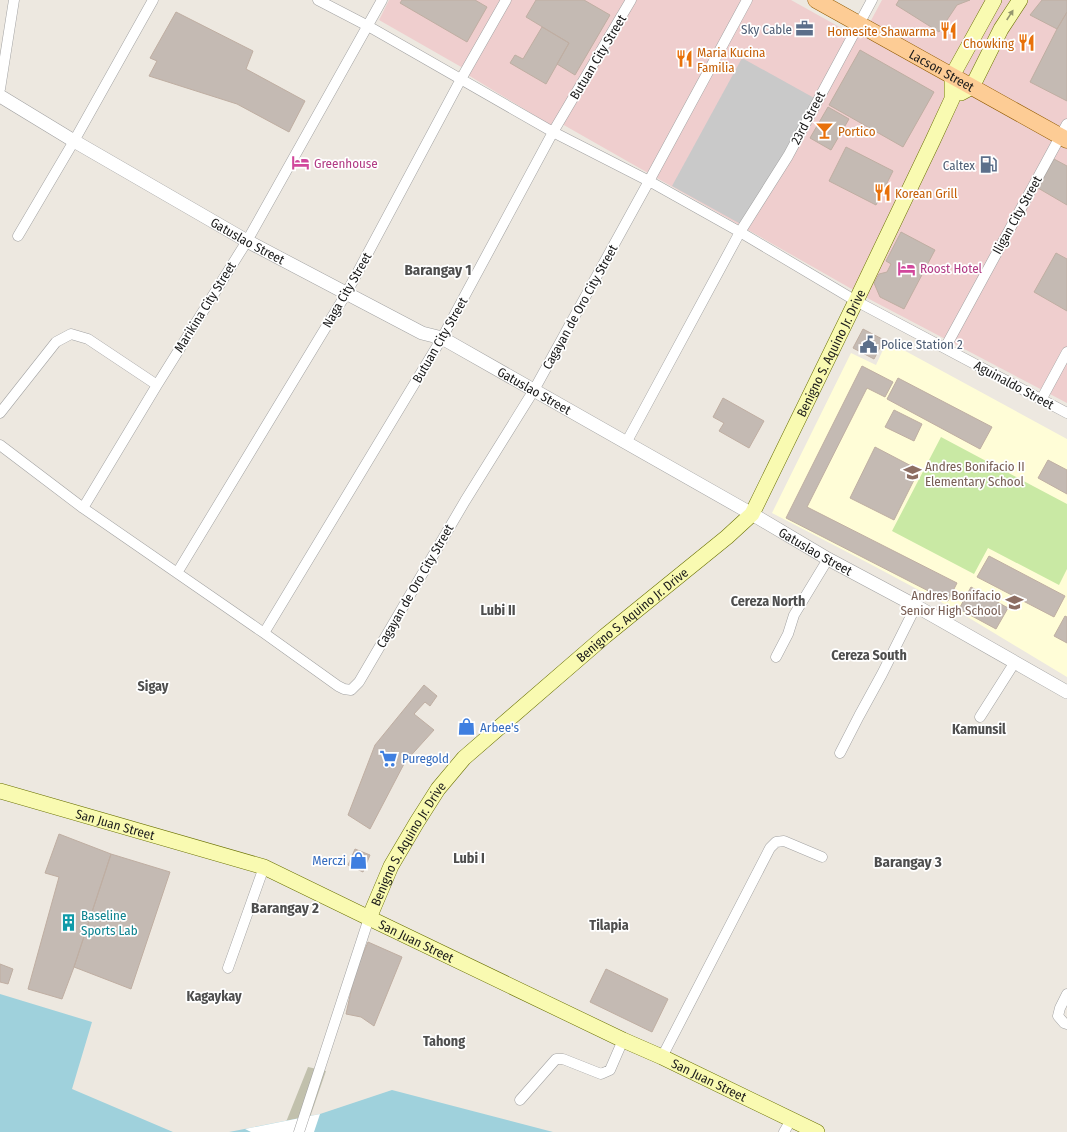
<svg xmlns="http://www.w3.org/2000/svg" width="1067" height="1132" font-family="'Fira Sans Condensed',sans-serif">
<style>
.commercial{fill:#efcece}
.education{fill:#fffdd7}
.religious{fill:#c9c9c9}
.construction{fill:#c1c0ac}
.grass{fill:#c9e9a4}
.water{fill:#9fd1dc}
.pier{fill:#fff}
.building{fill:#c4bab3;stroke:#bfaea2}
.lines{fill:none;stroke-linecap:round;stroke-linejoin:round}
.minor-casing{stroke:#a2a2a2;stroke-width:11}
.tertiary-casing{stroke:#a2a2a2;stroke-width:14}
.secondary-casing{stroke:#6a7103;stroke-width:16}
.primary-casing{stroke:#925b00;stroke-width:17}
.minor{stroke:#fff;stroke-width:10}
.tertiary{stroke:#fff;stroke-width:13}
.secondary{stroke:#f9fab1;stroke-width:15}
.primary{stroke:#fdcc95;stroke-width:16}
.oneway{fill:#95966e}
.labels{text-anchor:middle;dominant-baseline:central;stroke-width:3.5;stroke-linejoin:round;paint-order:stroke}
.service-label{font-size:13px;fill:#4e5e75;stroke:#fff;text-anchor:end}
.food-label{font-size:13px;fill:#c56008;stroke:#fff;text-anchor:start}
.street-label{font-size:13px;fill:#1b1b1b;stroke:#fff}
.hotel-label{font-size:13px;fill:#b23c85;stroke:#fff;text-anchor:start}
.education-label{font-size:13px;fill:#785e54;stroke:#fff;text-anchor:start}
.shop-label{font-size:13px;fill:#366cbe;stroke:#fff;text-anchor:start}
.culture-label{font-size:13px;fill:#0d838f;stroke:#fff;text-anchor:start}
.neighbourhood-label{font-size:14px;font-weight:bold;fill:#4e4e4e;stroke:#fff}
.quarter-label{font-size:15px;font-weight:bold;fill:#4e4e4e;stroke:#fff}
</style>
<rect width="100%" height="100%" fill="#ede8e0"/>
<path class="commercial" d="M389,0H791L861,39L882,0H1067V403L871,300L555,120L552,126L468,75L470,72L379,20Z"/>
<path class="education" d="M887,341L1067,439V677L956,610L872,565L772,513L851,353L876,365Z"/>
<path class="religious" d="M742,58L816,99L746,227L672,186Z"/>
<path class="construction" d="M308,1067L326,1071L305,1132H282Z"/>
<path class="grass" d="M941,437L1067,504V569L1059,585L988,548L974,574L892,531Z"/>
<path class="water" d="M0,994L92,1022L72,1089L173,1132H0Z
M392,1090L553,1132H229L320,1114Z"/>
<path class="pier" d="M320,1114L314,1132H251L245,1129Z"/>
<path class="building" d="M402,0H475L487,7L467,42L400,3Z
M536,0H584L610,15L575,75L557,64L569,43L526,17Z
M899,0H970L957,5L939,32L896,5Z
M1042,0H1067V12L1057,29L1030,15Z
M176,12L253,51L246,69L305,101L289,132L237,104L149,76L157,61L150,58Z
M1067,12V101L1030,82L1057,29Z
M542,27L569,43L546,84L510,63L515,55L523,59Z
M860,50L934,92L903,147L829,105Z
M828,107L849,119L831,150L810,138Z
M846,147L893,171L876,205L829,181Z
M1054,159L1067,166V205L1038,188Z
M901,232L935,250L904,309L880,297L874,283L879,274L887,272L891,264L886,261Z
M1056,253L1067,259V311L1034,292Z
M863,329L884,340L874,359L853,348Z
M862,366L893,382L885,397L867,388L807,507L957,583L948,601L786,518Z
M898,378L992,427L980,449L887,399Z
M723,398L764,421L749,448L719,431L724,423L713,417Z
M894,410L922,424L914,441L885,427Z
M875,447L919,470L894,520L850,498Z
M1048,460L1067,470V494L1038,478Z
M989,556L1065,596L1054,617L977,577Z
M971,587L1008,608L996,629L959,609Z
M1065,616L1067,617V643L1054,636Z
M424,685L437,696L430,706L425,702L414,714L434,730L405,762L370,829L348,815L375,745Z
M59,834L111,854L74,967L62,999L28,989L59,877L45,873Z
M355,849L370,855L363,872L348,865Z
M111,854L170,872L131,989L74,967Z
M368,942L402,957L374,1026L361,1017L346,1014L355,973Z
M0,964L13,969L8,984L0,982Z
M606,969L668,999L652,1032L590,1002Z"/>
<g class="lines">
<defs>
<path id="minor" d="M318,0L368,26L553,132L649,181L740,232L856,301L1067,413
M0,89L14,0
M18,236L74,141L153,0
M945,348L1067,124
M1041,400L1067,352
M0,413L56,342L71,334L88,339L157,385
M626,443L740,232L788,156L872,0
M0,445L83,508L264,633L338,686L344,689L351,690L359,682L465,501L534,390L649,181L747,0
M83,508L157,385L247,241L382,0
M177,573L346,294L461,79L506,0
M264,633L442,338L553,132L631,0
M776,657L788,634L794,615L828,559
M980,717L1015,662
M840,753L859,716L882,674L916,606
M228,968L264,867
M1067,994L1060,1008L1058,1016L1064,1023L1067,1024
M662,1057L770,848L776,842L784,841L822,857
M520,1100L556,1059H563L601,1074L610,1070L623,1040
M299,1132L369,918
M784,1132L791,1120"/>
<g id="tertiary">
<path id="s1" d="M0,96L74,141L247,241L422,333L442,338L752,514L828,559L916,606L1067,692"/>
</g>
<g id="secondary">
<path d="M961,93L972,87L1001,29L1020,0"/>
<path id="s2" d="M0,791L264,867L369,918L623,1040L662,1057L817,1132"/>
<path id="s3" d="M369,918L391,866L417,822L438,789L464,758L605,636L727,537L752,514L856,301L933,140L952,99V76L994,0"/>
</g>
<g id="primary">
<path id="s4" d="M816,0L1067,140"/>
</g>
</defs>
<use href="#minor" class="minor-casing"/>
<use href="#tertiary" class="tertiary-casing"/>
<use href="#secondary" class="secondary-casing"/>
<use href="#primary" class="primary-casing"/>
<use href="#minor" class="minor"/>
<use href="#tertiary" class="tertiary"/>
<use href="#secondary" class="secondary"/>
<use href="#primary" class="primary"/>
</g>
<defs><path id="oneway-solid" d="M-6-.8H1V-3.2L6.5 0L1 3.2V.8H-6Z"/></defs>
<use class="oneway" href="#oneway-solid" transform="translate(1010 15) rotate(-57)"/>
<defs>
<symbol id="office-bare" viewBox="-9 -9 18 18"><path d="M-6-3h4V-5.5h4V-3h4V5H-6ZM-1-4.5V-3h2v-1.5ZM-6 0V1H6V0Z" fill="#5c6f8a" stroke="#fff" stroke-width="2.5" paint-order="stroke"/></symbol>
<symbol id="restaurant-bare" viewBox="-9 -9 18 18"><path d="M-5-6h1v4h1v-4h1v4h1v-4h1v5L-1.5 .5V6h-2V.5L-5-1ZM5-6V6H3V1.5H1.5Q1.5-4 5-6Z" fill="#e8710a" stroke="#fff" stroke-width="2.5" paint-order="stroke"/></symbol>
<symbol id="bar-bare" viewBox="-9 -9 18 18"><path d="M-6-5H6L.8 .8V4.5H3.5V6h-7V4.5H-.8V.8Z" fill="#e8710a" stroke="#fff" stroke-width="2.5" paint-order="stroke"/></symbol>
<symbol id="hotel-bare" viewBox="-9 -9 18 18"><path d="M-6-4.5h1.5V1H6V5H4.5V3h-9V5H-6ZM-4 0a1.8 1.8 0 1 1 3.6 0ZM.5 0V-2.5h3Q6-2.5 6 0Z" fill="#d1479c" stroke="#fff" stroke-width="2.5" paint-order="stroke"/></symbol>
<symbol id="fuel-bare" viewBox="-9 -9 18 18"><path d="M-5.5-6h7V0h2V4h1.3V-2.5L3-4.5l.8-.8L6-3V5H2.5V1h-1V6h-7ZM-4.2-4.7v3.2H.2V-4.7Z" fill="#5c6f8a" stroke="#fff" stroke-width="2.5" paint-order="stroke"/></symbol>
<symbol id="civic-bare" viewBox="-9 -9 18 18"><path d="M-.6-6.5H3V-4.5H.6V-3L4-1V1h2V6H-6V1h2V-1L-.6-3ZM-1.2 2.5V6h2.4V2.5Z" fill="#5c6f8a" stroke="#fff" stroke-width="2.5" paint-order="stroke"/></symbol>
<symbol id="school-bare" viewBox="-9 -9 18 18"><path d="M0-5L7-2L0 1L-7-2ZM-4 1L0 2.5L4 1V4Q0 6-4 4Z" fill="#8d6e63" stroke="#fff" stroke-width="2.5" paint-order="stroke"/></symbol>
<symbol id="shop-bare" viewBox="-9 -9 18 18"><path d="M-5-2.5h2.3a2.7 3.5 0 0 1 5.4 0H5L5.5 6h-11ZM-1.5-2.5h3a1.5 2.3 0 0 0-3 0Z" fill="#3f7fe0" stroke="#fff" stroke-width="2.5" paint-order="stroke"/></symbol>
<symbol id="supermarket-bare" viewBox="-9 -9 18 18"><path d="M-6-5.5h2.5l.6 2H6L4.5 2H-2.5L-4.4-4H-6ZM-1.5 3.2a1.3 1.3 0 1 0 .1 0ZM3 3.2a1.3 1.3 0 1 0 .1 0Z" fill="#3f7fe0" stroke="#fff" stroke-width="2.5" paint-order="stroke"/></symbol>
<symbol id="building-bare" viewBox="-9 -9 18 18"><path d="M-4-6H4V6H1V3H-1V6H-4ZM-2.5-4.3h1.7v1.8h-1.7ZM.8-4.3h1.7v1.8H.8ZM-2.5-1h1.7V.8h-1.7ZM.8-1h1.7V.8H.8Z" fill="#0f9aa8" stroke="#fff" stroke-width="2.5" paint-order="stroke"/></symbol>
</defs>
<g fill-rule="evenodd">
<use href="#office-bare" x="792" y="16" width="25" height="25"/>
<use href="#restaurant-bare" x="936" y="18" width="25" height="25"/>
<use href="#restaurant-bare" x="1014" y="30" width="25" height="25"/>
<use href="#restaurant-bare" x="672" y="46" width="25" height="25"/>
<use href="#bar-bare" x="812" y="118" width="25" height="25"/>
<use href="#hotel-bare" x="288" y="150" width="25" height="25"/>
<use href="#fuel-bare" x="976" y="152" width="25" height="25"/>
<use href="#restaurant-bare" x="870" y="180" width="25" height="25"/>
<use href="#hotel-bare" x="894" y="256" width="25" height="25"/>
<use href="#civic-bare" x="856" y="332" width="25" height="25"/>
<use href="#school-bare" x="900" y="460" width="25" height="25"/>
<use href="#school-bare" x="1002" y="590" width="25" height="25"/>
<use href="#shop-bare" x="454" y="714" width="25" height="25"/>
<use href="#supermarket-bare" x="376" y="746" width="25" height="25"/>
<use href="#shop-bare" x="346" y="848" width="25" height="25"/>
<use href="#building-bare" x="56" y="910" width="25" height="25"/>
</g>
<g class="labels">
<g class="service-label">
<text x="792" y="29">Sky Cable</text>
<text x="975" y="165">Caltex</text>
<text x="881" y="344" text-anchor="start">Police Station 2</text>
</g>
<g class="food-label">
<text x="936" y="31" text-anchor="end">Homesite Shawarma</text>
<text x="1014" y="43" text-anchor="end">Chowking</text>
<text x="697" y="52">Maria Kucina<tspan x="697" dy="15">Familia</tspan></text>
<text x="838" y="131">Portico</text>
<text x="895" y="193">Korean Grill</text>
</g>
<g class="street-label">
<text transform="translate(598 57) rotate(-59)">Butuan City Street</text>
<text stroke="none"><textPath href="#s4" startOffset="144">Lacson Street</textPath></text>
<text transform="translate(808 118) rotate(-62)">23rd Street</text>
<text transform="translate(1017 215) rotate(-61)">Iligan City Street</text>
<text stroke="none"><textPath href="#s1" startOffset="287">Gatuslao Street</textPath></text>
<text transform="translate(347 290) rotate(-60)">Naga City Street</text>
<text transform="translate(205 307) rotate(-58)">Marikina City Street</text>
<text transform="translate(580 307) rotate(-61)">Cagayan de Oro City Street</text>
<text transform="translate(440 340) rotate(-60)">Butuan City Street</text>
<text stroke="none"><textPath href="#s3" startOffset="744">Benigno S. Aquino Jr. Drive</textPath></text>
<text transform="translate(1014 385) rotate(28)">Aguinaldo Street</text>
<text stroke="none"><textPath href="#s1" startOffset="611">Gatuslao Street</textPath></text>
<text stroke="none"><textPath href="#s1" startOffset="935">Gatuslao Street</textPath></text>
<text transform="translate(415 586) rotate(-60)">Cagayan de Oro City Street</text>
<text stroke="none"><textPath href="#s3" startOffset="408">Benigno S. Aquino Jr. Drive</textPath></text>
<text stroke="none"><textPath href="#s2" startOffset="120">San Juan Street</textPath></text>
<text stroke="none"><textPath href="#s3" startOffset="84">Benigno S. Aquino Jr. Drive</textPath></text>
<text stroke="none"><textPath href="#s2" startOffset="444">San Juan Street</textPath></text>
<text stroke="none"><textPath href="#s2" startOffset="768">San Juan Street</textPath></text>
</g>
<g class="hotel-label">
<text x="314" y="163">Greenhouse</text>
<text x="920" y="268">Roost Hotel</text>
</g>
<g class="education-label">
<text x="925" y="466">Andres Bonifacio II<tspan x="925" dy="15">Elementary School</tspan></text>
<text x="1001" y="595" text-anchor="end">Andres Bonifacio<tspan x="1001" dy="15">Senior High School</tspan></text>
</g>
<g class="shop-label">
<text x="480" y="727">Arbee's</text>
<text x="402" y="758">Puregold</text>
<text x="346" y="860" text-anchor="end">Merczi</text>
</g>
<g class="culture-label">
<text x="81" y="915">Baseline<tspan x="81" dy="15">Sports Lab</tspan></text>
</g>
<g class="neighbourhood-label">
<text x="768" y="601">Cereza North</text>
<text x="498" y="610">Lubi II</text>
<text x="869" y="655">Cereza South</text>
<text x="153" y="686">Sigay</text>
<text x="979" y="729">Kamunsil</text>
<text x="469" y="858">Lubi I</text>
<text x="609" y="925">Tilapia</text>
<text x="214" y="996">Kagaykay</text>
<text x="444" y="1041">Tahong</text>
</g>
<g class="quarter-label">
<text x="438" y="270">Barangay 1</text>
<text x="908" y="862">Barangay 3</text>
<text x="285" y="908">Barangay 2</text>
</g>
</g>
</svg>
